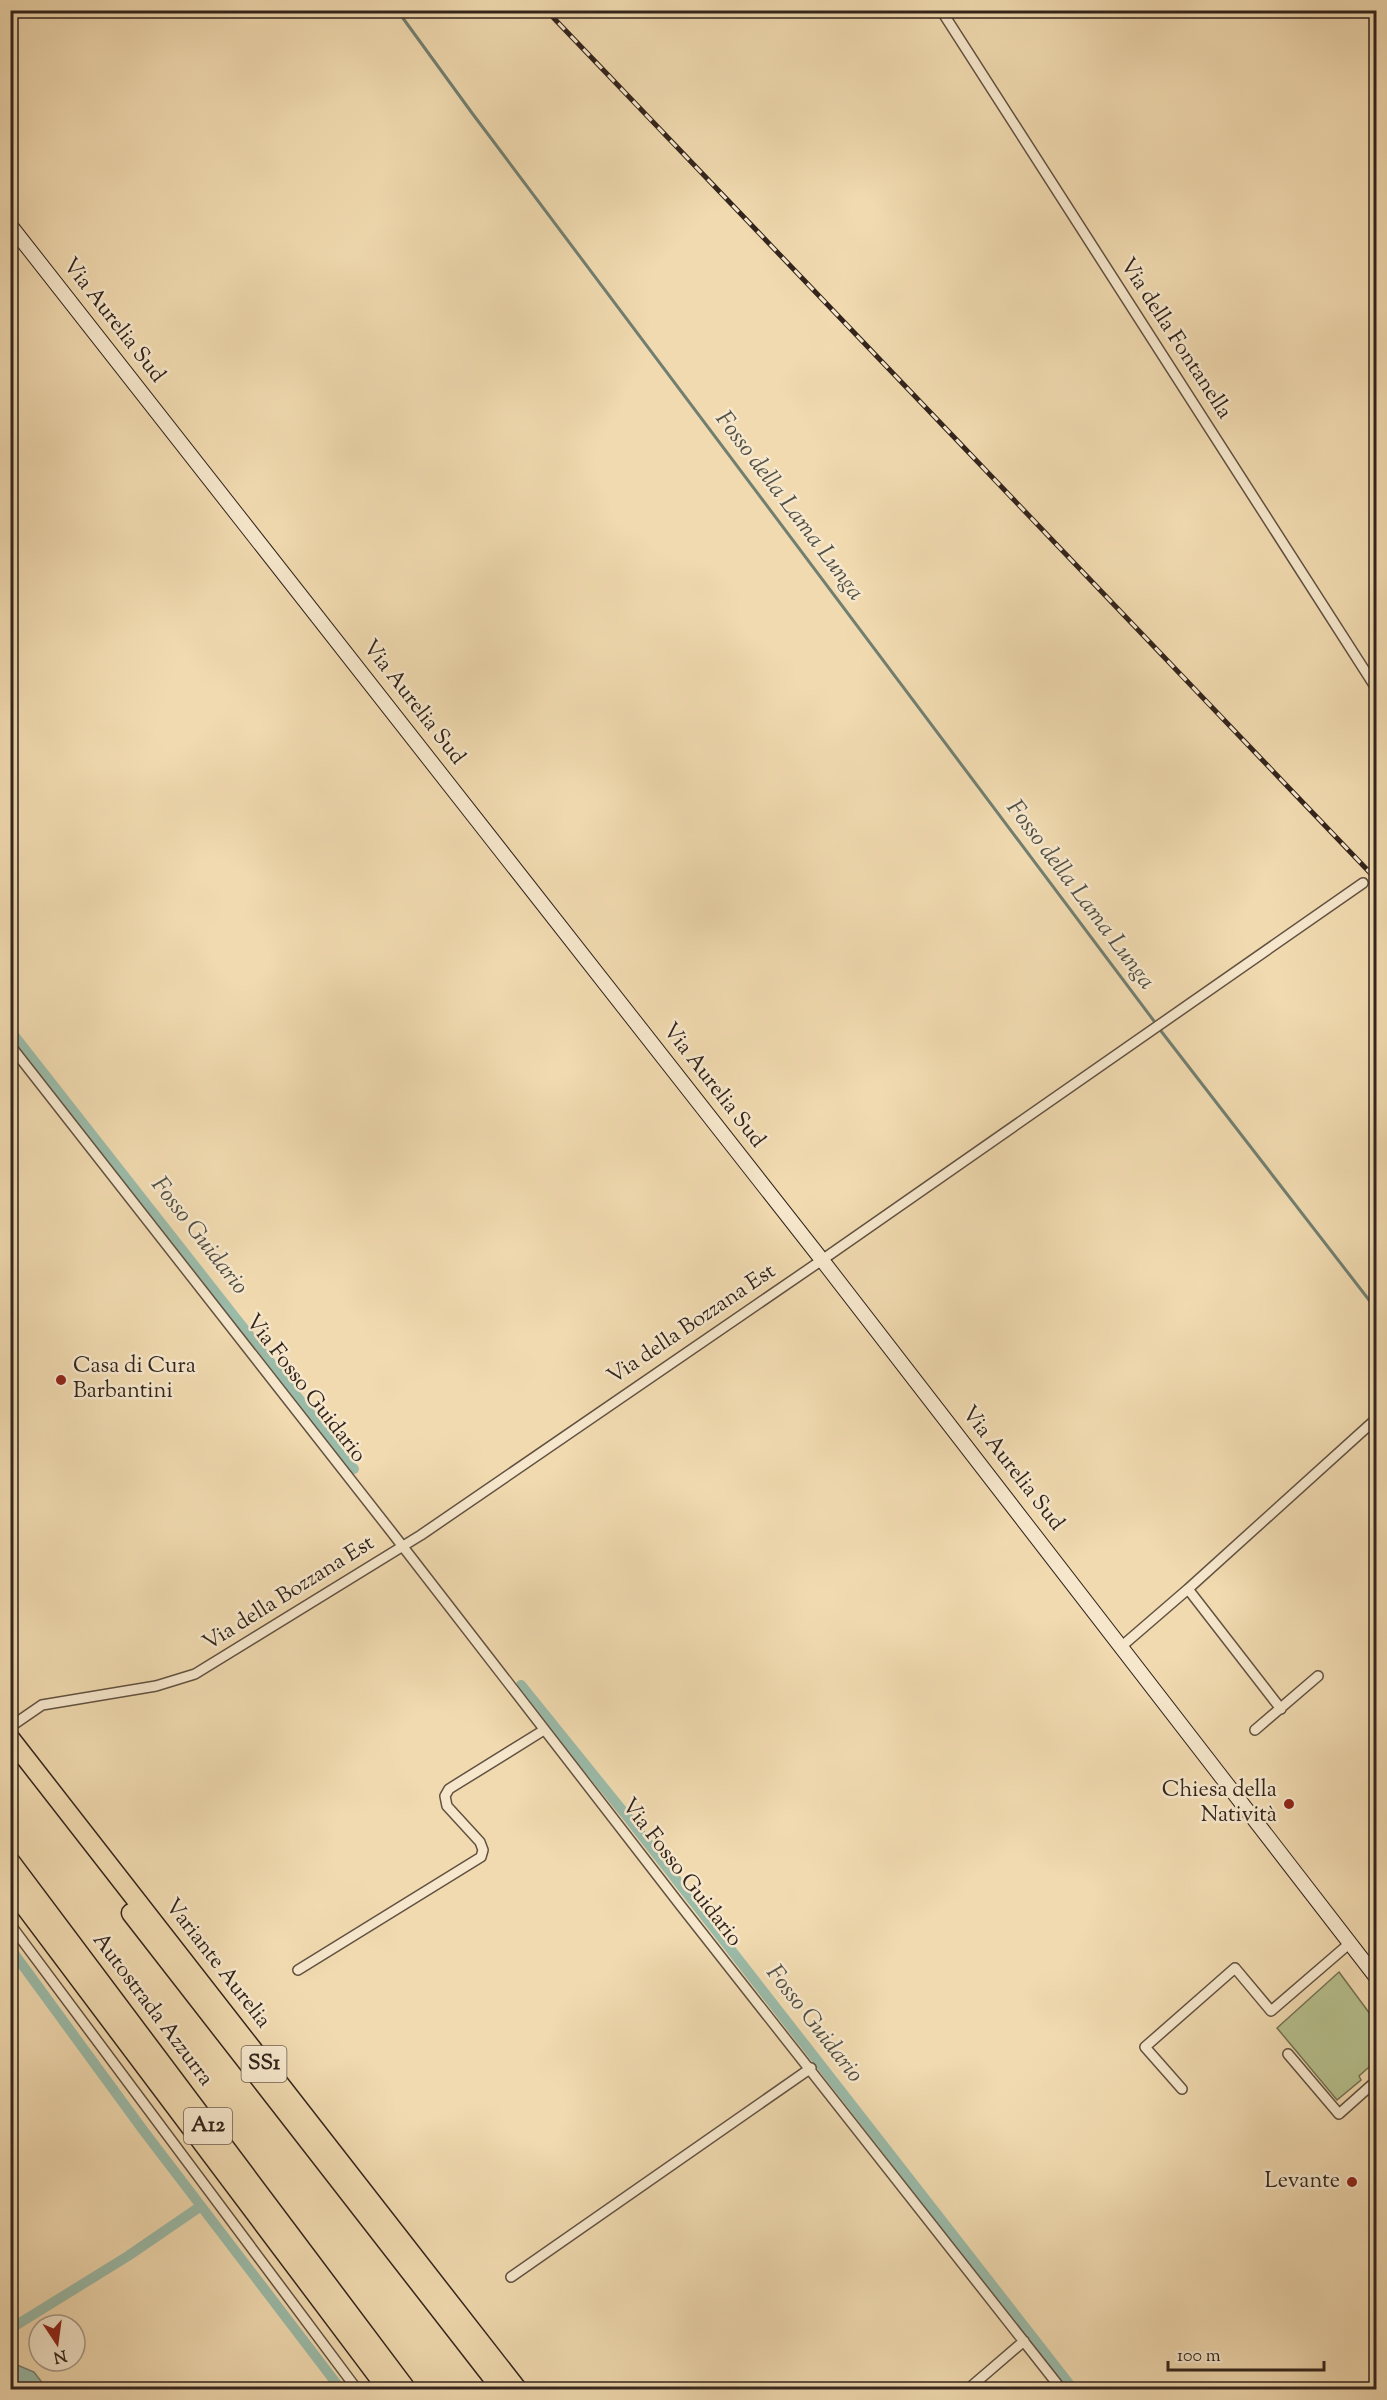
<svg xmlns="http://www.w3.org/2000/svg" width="1387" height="2400" font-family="'Sorts Mill Goudy',serif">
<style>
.green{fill:#b6c08e;stroke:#747255;stroke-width:1.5}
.water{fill:#9bbba9;stroke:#717f71;stroke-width:1.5}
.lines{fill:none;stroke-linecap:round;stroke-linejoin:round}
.stream{stroke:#717f71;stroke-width:3}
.canal{stroke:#9bbba9;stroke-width:10}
.street-casing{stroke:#625241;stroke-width:12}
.secondary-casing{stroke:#32241c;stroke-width:16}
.highway-casing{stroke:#32241c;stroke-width:21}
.street{stroke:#f6e7cc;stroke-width:9}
.secondary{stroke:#f6e7cc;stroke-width:14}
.highway{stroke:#f1dab0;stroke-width:18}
.rail-casing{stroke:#32241c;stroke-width:5}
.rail{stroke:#f6e7cc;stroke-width:3;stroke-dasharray:9;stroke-linecap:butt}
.poi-dot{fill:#8f2418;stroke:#f6e7cc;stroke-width:2}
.labels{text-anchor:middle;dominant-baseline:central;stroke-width:5;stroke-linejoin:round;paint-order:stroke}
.shield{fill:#f6e7cc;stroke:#6d5e51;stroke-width:1.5}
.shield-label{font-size:21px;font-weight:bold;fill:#32241c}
.street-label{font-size:22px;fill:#32241c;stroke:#f6e7cc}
.poi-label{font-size:22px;fill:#32241c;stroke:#f6e7cc;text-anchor:end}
.water-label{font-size:24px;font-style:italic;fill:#525146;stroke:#f6e7cc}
</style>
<rect width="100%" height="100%" fill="#f1dab0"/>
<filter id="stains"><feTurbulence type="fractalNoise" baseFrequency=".00333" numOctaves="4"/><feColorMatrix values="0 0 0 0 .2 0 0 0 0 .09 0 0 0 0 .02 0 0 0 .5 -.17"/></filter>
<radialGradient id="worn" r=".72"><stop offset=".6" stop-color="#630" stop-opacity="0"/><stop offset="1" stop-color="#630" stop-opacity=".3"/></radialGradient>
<path class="green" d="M1339,1972L1376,2022V2061L1359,2076L1361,2080L1337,2100L1277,2028Z"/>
<path class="water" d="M10,2362L34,2372L47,2389H11Z"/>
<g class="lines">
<path class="stream" d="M397,10L472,113L1154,1021
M1161,1031L1376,1309"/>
<path class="canal" d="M10,1030L354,1469
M521,1685L626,1815L1074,2390
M10,1948L143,2130L336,2383
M10,2329L128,2256L201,2206"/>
<defs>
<path id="street" d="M941,10L1376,688
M10,1045L390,1530L681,1906L1062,2390
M1188,1589L1376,1419
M1122,1646L1188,1589L1281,1709
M10,1727L42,1705L156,1686L195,1674L421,1535L822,1260L1363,883
M1255,1730L1318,1676
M10,1924L356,2388
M298,1970L481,1857L483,1850L480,1842L447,1806L445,1796L449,1789L544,1730
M1288,2054L1339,2114L1376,2081
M1182,2089L1145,2047L1235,1968L1271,2011L1350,1943
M511,2277L811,2068
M967,2390L1024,2341"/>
<path id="secondary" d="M10,225L822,1260L1376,1977"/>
<path id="highway" d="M10,1738L518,2390
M10,1861L407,2390
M10,1887L388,2390
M131,1913L502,2390"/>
</defs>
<use href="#street" class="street-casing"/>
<use href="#secondary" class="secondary-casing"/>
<use href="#highway" class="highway-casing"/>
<use href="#street" class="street"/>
<use href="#secondary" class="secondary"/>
<use href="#highway" class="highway"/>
<defs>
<path id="rail" d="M546,10L1376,879"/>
</defs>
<use href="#rail" class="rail-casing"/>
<use href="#rail" class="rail"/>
</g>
<g class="poi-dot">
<circle cx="61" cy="1380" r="6"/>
<circle cx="1289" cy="1804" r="6"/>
<circle cx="1352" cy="2182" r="6"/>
</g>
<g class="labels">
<g class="shield">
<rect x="241.5" y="2046" width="45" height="36" rx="4.5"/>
<rect x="184" y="2108" width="48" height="36" rx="4.5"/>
</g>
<g class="shield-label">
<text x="264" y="2064">SS1</text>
<text x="208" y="2126">A12</text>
</g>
<g class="street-label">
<text transform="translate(113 321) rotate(52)">Via Aurelia Sud</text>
<text transform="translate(1175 339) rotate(57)">Via della Fontanella</text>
<text transform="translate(413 703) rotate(52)">Via Aurelia Sud</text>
<text transform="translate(713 1086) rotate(52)">Via Aurelia Sud</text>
<text transform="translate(692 1325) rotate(-34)">Via della Bozzana Est</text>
<text transform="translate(305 1389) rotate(52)">Via Fosso Guidario</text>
<text transform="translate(1012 1469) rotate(52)">Via Aurelia Sud</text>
<text transform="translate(289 1594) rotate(-32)">Via della Bozzana Est</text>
<text transform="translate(681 1873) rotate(52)">Via Fosso Guidario</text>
<text transform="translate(217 1964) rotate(52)">Variante Aurelia</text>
<text transform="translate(152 2010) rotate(53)">Autostrada Azzurra</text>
</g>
<g class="poi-label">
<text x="73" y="1367" text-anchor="start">Casa di Cura<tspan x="73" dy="25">Barbantini</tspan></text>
<text x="1277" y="1791">Chiesa della<tspan x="1277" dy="25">Natività</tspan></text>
<text x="1340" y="2182">Levante</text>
</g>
<g class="water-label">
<text transform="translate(789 506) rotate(53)">Fosso della Lama Lunga</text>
<text transform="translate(1080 895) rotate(53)">Fosso della Lama Lunga</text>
<text transform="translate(199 1236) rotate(52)">Fosso Guidario</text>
<text transform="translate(814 2024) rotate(52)">Fosso Guidario</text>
</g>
</g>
<rect width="1387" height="2400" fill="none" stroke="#f1dab0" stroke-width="36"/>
<rect x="12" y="12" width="1363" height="2376" fill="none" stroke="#32241c" stroke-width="3"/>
<rect x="18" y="18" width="1351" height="2364" fill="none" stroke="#32241c" stroke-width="1.5"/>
<g transform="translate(57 2343) rotate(167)"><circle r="28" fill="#f6e7cc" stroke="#a89986" stroke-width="1.5"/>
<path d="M0-4.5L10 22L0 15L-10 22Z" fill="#8f2418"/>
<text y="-9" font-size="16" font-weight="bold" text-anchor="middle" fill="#32241c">N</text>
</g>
<path d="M1168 2361v9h156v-9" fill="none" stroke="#32241c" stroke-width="3"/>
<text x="1177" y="2361" font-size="18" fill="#32241c" stroke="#f6e7cc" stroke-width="4.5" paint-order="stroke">100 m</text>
<rect width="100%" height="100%" filter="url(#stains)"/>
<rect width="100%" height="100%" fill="url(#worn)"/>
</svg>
